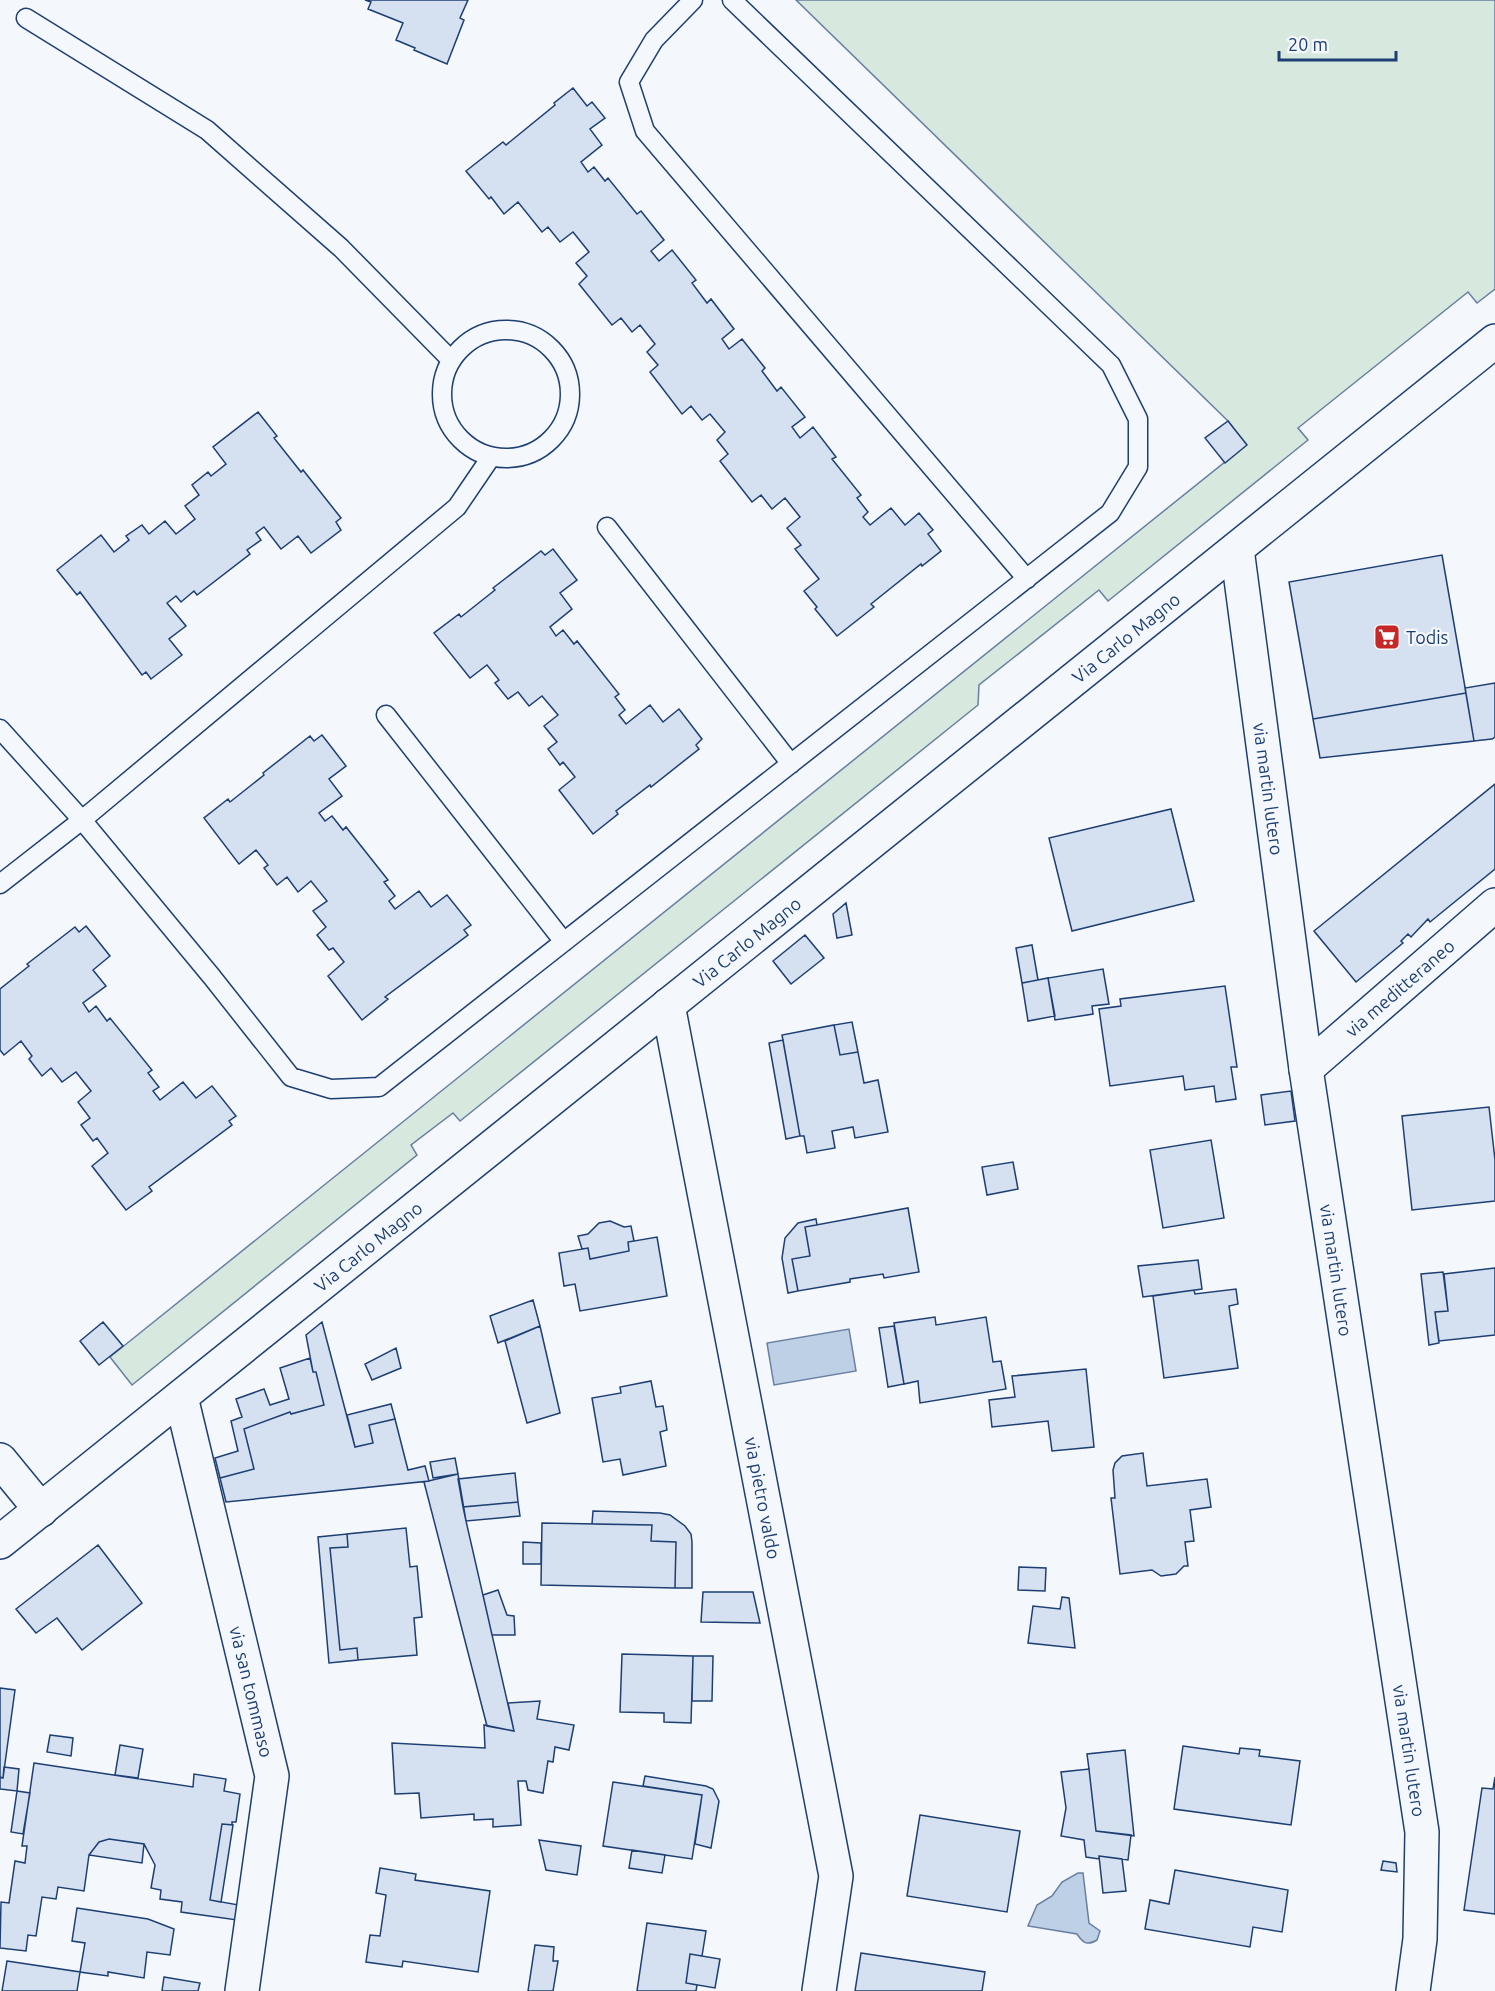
<svg xmlns="http://www.w3.org/2000/svg" width="1495" height="1991" font-family="Ubuntu,sans-serif">
<style>
.green{fill:#d7e8df;stroke:#687fa3;stroke-width:1.5}
.water{fill:#bed0e5;stroke:#687fa3;stroke-width:1.5}
.building{fill:#d5e0f0;stroke:#1d3f73;stroke-width:1.5}
.lines{fill:none;stroke-linecap:round;stroke-linejoin:round}
.service-casing{stroke:#1d3f73;stroke-width:21}
.minor-casing{stroke:#1d3f73;stroke-width:36}
.service{stroke:#f4f7fb;stroke-width:18}
.minor{stroke:#f4f7fb;stroke-width:33}
.labels{text-anchor:middle;dominant-baseline:central;stroke-width:4.5;stroke-linejoin:round;paint-order:stroke}
.poi-label{font-size:18px;fill:#1d3f73;stroke:#f4f7fb;text-anchor:start}
.street-label{font-size:18px;fill:#1d3f73;stroke:#f4f7fb}
</style>
<rect width="100%" height="100%" fill="#f4f7fb"/>
<path class="green" d="M796,0H1495V289L1477,303L1468,292L1298,428L1308,440L1108,601L1099,590L979,685L978,705L460,1121L453,1113L411,1145L417,1155L132,1385L110,1357L1246,445L1228,421Z"/>
<path class="water" d="M849,1329L856,1371L774,1385L767,1343Z
M1078,1873H1083L1089,1923L1100,1931L1097,1940C1087,1946 1083,1943 1077,1934L1028,1926L1037,1905L1052,1896L1062,1882Z"/>
<path class="building" d="M365,0H468L460,18L464,20L447,64L414,50L415,48L396,40L403,23L368,9L371,2Z
M573,88L587,106L592,102L605,118L590,129L602,145L581,162L588,172L594,167L605,181L608,178L637,214L641,211L664,240L651,251L659,261L672,250L696,280L692,283L707,303L711,299L734,329L722,339L729,349L742,339L765,368L762,371L777,391L781,387L805,417L792,427L800,438L813,427L836,457L832,459L861,495L857,498L868,512L863,517L870,525L891,508L905,525L919,513L933,530L928,534L941,551L922,566L921,564L871,604L874,607L837,636L815,609L817,607L804,591L819,579L795,549L801,545L787,528L800,517L785,498L772,509L761,495L752,502L720,461L728,454L717,440L725,432L710,414L702,420L691,406L682,414L650,372L658,365L647,352L655,344L640,325L632,332L621,318L612,325L579,284L587,276L576,263L589,252L573,232L560,242L548,227L542,232L518,202L504,214L491,197L489,199L466,171L503,142L506,145L555,105L554,103Z
M258,412L277,436L274,438L301,472L303,470L341,518L336,522L341,530L311,553L298,536L281,549L264,527L256,533L261,540L247,550L250,554L197,595L194,591L181,602L176,596L167,603L186,626L169,639L182,655L151,679L146,672L142,675L80,592L77,595L57,570L101,535L114,552L129,540L126,536L142,525L149,534L165,521L176,534L195,519L185,506L199,495L192,485L208,472L211,476L226,464L213,447Z
M1228,421L1247,445L1225,463L1205,438Z
M553,549L577,580L560,593L572,609L550,627L556,636L563,630L574,644L577,641L619,694L615,697L625,710L619,715L626,724L650,705L663,722L679,709L702,739L696,745L699,749L651,787L650,785L616,811L618,814L593,834L559,790L575,777L563,762L560,765L548,749L557,742L544,726L558,715L542,696L529,706L518,692L508,699L495,683L499,680L487,665L470,678L434,633L459,614L461,617L495,590L493,588L541,551L545,555Z
M1442,555L1466,693L1313,719L1289,582Z
M1495,683V737L1492,739L1474,741L1465,688Z
M1466,693L1474,741L1320,758L1313,719Z
M322,735L346,766L329,779L342,796L319,813L325,821L332,816L343,830L346,827L388,880L384,882L395,896L389,901L395,909L419,891L431,907L447,895L471,925L464,930L468,935L385,997L388,999L362,1020L328,976L344,962L333,948L329,950L317,935L326,927L313,911L327,901L311,881L298,892L287,877L277,885L264,868L268,865L256,850L239,864L204,818L228,799L230,802L264,775L263,773L310,736L314,741Z
M1495,784V869L1430,922L1428,919L1411,937L1408,934L1401,941L1403,943L1356,982L1314,931Z
M1171,809L1194,901L1072,931L1049,838Z
M846,903L852,935L837,938L833,914Z
M86,926L110,956L93,970L106,986L83,1003L89,1012L96,1006L107,1021L110,1018L152,1070L148,1073L159,1087L153,1091L160,1100L183,1082L196,1098L212,1086L236,1116L229,1121L232,1125L149,1187L152,1191L126,1210L92,1166L108,1153L97,1138L93,1141L81,1125L90,1118L78,1102L91,1091L76,1072L62,1082L51,1068L42,1076L29,1059L32,1056L21,1041L4,1055L0,1050V989L29,966L27,964L75,927L79,932Z
M805,935L824,958L791,984L773,961Z
M1032,945L1038,980L1022,983L1016,948Z
M1103,969L1109,1004L1092,1006L1093,1014L1055,1020L1048,978Z
M1048,978L1055,1016L1028,1021L1022,983Z
M1225,986L1237,1067H1231L1236,1099L1216,1102L1214,1086L1185,1090L1183,1076L1110,1086L1099,1009L1121,1006L1120,999Z
M852,1022L858,1052L840,1055L834,1025Z
M834,1025L840,1055L858,1052L864,1083L878,1080L888,1132L855,1138L853,1127L832,1131L835,1148L807,1153L804,1136H800L782,1035Z
M783,1040L800,1136L786,1139L769,1043Z
M1291,1091L1295,1121L1265,1125L1261,1095Z
M1489,1107L1495,1160V1201L1412,1210L1402,1116Z
M1211,1140L1224,1218L1163,1228L1150,1150Z
M1013,1162L1018,1189L987,1195L982,1167Z
M908,1208L919,1272L884,1278L883,1274L850,1279V1282L798,1291L792,1259L810,1256L805,1227Z
M816,1219L817,1225L805,1227L810,1256L792,1259L798,1291L788,1293L782,1258L785,1238L798,1223Z
M610,1221L624,1227L631,1226L634,1241L628,1242L629,1251L590,1259L588,1248L582,1249L578,1236L588,1234L599,1223Z
M657,1237L667,1296L580,1311L575,1284L564,1286L559,1253L588,1248L590,1259L629,1251L628,1242Z
M1198,1260L1202,1289L1143,1297L1138,1266Z
M1495,1268V1335L1439,1341L1435,1312L1448,1311L1444,1274Z
M1443,1272L1448,1311L1435,1312L1439,1343L1429,1345L1421,1274Z
M1236,1289L1238,1304L1229,1306L1238,1368L1164,1378L1153,1296L1194,1290L1195,1294Z
M533,1300L540,1326L498,1343L490,1316Z
M935,1317L936,1325L986,1317L993,1362L1001,1361L1006,1389L920,1403L918,1381L904,1384L894,1323Z
M103,1322L123,1346L99,1365L80,1341Z
M322,1322L355,1447L373,1443L369,1425L395,1419L408,1470L425,1466L429,1481L226,1502L220,1478L254,1469L244,1429L290,1412L291,1414L324,1405L316,1372H313L306,1335Z
M540,1326L560,1413L527,1423L505,1341Z
M894,1326L904,1384L888,1387L879,1328Z
M396,1348L401,1368L372,1380L365,1364Z
M310,1358L313,1372H316L324,1405L291,1414L290,1412L244,1429L254,1469L220,1478L215,1458L238,1451L231,1421L242,1417L236,1399L264,1389L270,1405L289,1399L280,1368Z
M1086,1369L1094,1447L1052,1451L1048,1421L992,1427L989,1400L1015,1397L1012,1376Z
M651,1381L656,1407L663,1406L667,1430L660,1432L666,1466L623,1475L620,1459L603,1462L592,1398L621,1393L620,1387Z
M391,1404L395,1419L369,1425L373,1443L355,1447L347,1415Z
M1143,1453L1147,1486L1207,1479L1211,1507L1190,1510L1194,1541L1185,1542L1188,1566H1184L1176,1574L1161,1576L1152,1570L1120,1574L1111,1498H1115L1113,1470L1115,1463L1122,1456Z
M455,1458L458,1474L433,1478L430,1462Z
M515,1473L518,1502L463,1507L458,1479Z
M458,1474L466,1521L514,1731L487,1726L424,1482Z
M518,1502L520,1516L466,1521L463,1507Z
M593,1511L660,1513L670,1515L685,1526L691,1534L692,1542V1588H675L676,1542L651,1541L652,1525L592,1524Z
M542,1523L652,1525L651,1541L676,1542L675,1588L541,1585Z
M406,1528L410,1567L417,1566L422,1617L414,1618L417,1655L358,1660L357,1648L340,1650L330,1548L348,1547L347,1534Z
M347,1534L348,1547L330,1548L340,1650L357,1648L358,1660L329,1663L318,1537Z
M523,1542L541,1543V1564H523Z
M98,1545L142,1603L82,1650L57,1618L36,1633L16,1609Z
M1019,1567L1046,1568L1045,1591L1018,1590Z
M498,1590L507,1615L514,1616L515,1635H492L483,1595Z
M703,1592H753L760,1623L701,1622Z
M1062,1597L1069,1598L1075,1648L1028,1643L1033,1606L1060,1609Z
M622,1654L693,1656L691,1723L664,1722V1713L620,1712Z
M693,1656H713L712,1701H692Z
M0,1688L15,1690L3,1778L0,1777Z
M540,1701L537,1719L574,1725L569,1750L555,1747L553,1762L548,1761L543,1793L528,1790L526,1781H518L521,1825L493,1827V1819L474,1820V1814L421,1818L419,1793L395,1794L392,1743L485,1748L484,1725L514,1731L508,1703Z
M50,1735L73,1738L71,1756L47,1752Z
M120,1745L143,1749L138,1778L115,1775Z
M1183,1746L1239,1754L1240,1748L1260,1750L1259,1756L1300,1761L1291,1825L1174,1809Z
M1125,1750L1134,1836L1096,1831L1089,1769L1087,1754Z
M34,1763L193,1787L194,1774L226,1779L224,1791L240,1794L236,1822H232V1825L222,1824L210,1900L239,1905L237,1920L181,1912L182,1902L160,1899L161,1890L151,1888L155,1865L144,1844L109,1839L99,1842L89,1855L84,1891L58,1887L56,1899L42,1897L36,1936L28,1935L26,1951L0,1948L1,1902L9,1903L15,1861L25,1863L27,1846H22Z
M4,1767L19,1769L17,1791L0,1789V1777L3,1778Z
M1089,1769L1096,1831L1131,1835L1128,1860L1099,1856V1859L1086,1857L1084,1840L1061,1836L1066,1808L1061,1772Z
M645,1776L706,1786L713,1789L719,1801L711,1848L695,1844L702,1795L643,1786Z
M1495,1777V1914L1464,1910L1482,1788L1493,1789Z
M613,1782L702,1795L692,1859L603,1846Z
M17,1791L30,1793L23,1834L11,1832Z
M920,1815L1020,1831L1007,1912L907,1896Z
M222,1824L233,1825L221,1902L210,1900Z
M109,1839L144,1844L142,1863L89,1855L99,1842Z
M539,1840L581,1846L577,1875L546,1870Z
M632,1850L665,1855L662,1873L629,1868Z
M1099,1856L1122,1859L1126,1891L1103,1893Z
M1383,1861L1396,1863L1397,1872L1381,1870Z
M380,1868L416,1874L415,1880L490,1891L478,1972L403,1961L402,1967L366,1962L370,1935L380,1936L386,1895L376,1893Z
M1175,1870L1288,1890L1282,1932L1253,1927L1250,1947L1145,1929L1150,1900L1169,1904Z
M77,1908L148,1919L174,1929L170,1955L147,1952L144,1978L108,1972V1976L80,1972L85,1943L72,1941Z
M647,1923L706,1931L702,1956L690,1954L686,1983L697,1985L696,1991H637Z
M535,1945L554,1947L553,1961H558L553,1991H528Z
M861,1953L985,1972L982,1991H855Z
M690,1954L720,1959L715,1988L686,1983Z
M7,1961L80,1972L77,1991H2Z
M164,1977L200,1983L198,1991H162Z"/>
<g class="lines">
<defs>
<path id="service" d="M693,0L654,40L629,82L645,131L1027,579
M26,18L207,130L341,248L451,360
M442 394a64 64 0 1 1 128 0a64 64 0 1 1-128 0Z
M607,527L791,764
M386,715L564,942
M0,729L82,820L212,977L291,1077L331,1089L379,1087L1110,513L1138,467V419L1111,365L732,0
M0,884L82,820L457,507L491,457"/>
<g id="minor">
<path id="s1" d="M1237,549L1306,1069L1422,1832L1420,1939L1413,1991"/>
<path id="s2" d="M668,1005L836,1876L819,1991"/>
<path id="s3" d="M1306,1069L1495,905"/>
<path id="s4" d="M181,1397L272,1776L242,1991"/>
<path d="M0,1460L41,1510"/>
<path id="s5" d="M0,1542L1495,341"/>
</g>
</defs>
<use href="#service" class="service-casing"/>
<use href="#minor" class="minor-casing"/>
<use href="#service" class="service"/>
<use href="#minor" class="minor"/>
</g>
<defs>
<symbol id="supermarket-square" viewBox="-11 -11 22 22"><rect x="-9" y="-9" width="18" height="18" rx="4" fill="#c62828" stroke="#f4f7fb"/><path d="M-6-5.5h2.5l.6 2H6L4.5 2H-2.5L-4.4-4H-6ZM-1.5 3.2a1.3 1.3 0 1 0 .1 0ZM3 3.2a1.3 1.3 0 1 0 .1 0Z" fill="#fff"/></symbol>
</defs>
<g fill-rule="evenodd">
<use href="#supermarket-square" x="1372" y="622" width="30" height="30"/>
</g>
<g class="labels">
<g class="poi-label">
<text x="1406" y="637">Todis</text>
</g>
<g class="street-label">
<text stroke="none"><textPath href="#s5" startOffset="1444">Via Carlo Magno</textPath></text>
<text stroke="none"><textPath href="#s1" startOffset="242">via martin lutero</textPath></text>
<text stroke="none"><textPath href="#s5" startOffset="958">Via Carlo Magno</textPath></text>
<text stroke="none"><textPath href="#s3" startOffset="124">via meditteraneo</textPath></text>
<text stroke="none"><textPath href="#s5" startOffset="472">Via Carlo Magno</textPath></text>
<text stroke="none"><textPath href="#s1" startOffset="728">via martin lutero</textPath></text>
<text stroke="none"><textPath href="#s2" startOffset="502">via pietro valdo</textPath></text>
<text stroke="none"><textPath href="#s4" startOffset="303">via san tommaso</textPath></text>
<text stroke="none"><textPath href="#s1" startOffset="1214">via martin lutero</textPath></text>
</g>
</g>
<path d="M1279 51v9h117v-9" fill="none" stroke="#1d3f73" stroke-width="3"/>
<text x="1288" y="51" font-size="18" fill="#1d3f73" stroke="#f4f7fb" stroke-width="4.5" paint-order="stroke">20 m</text>
</svg>
